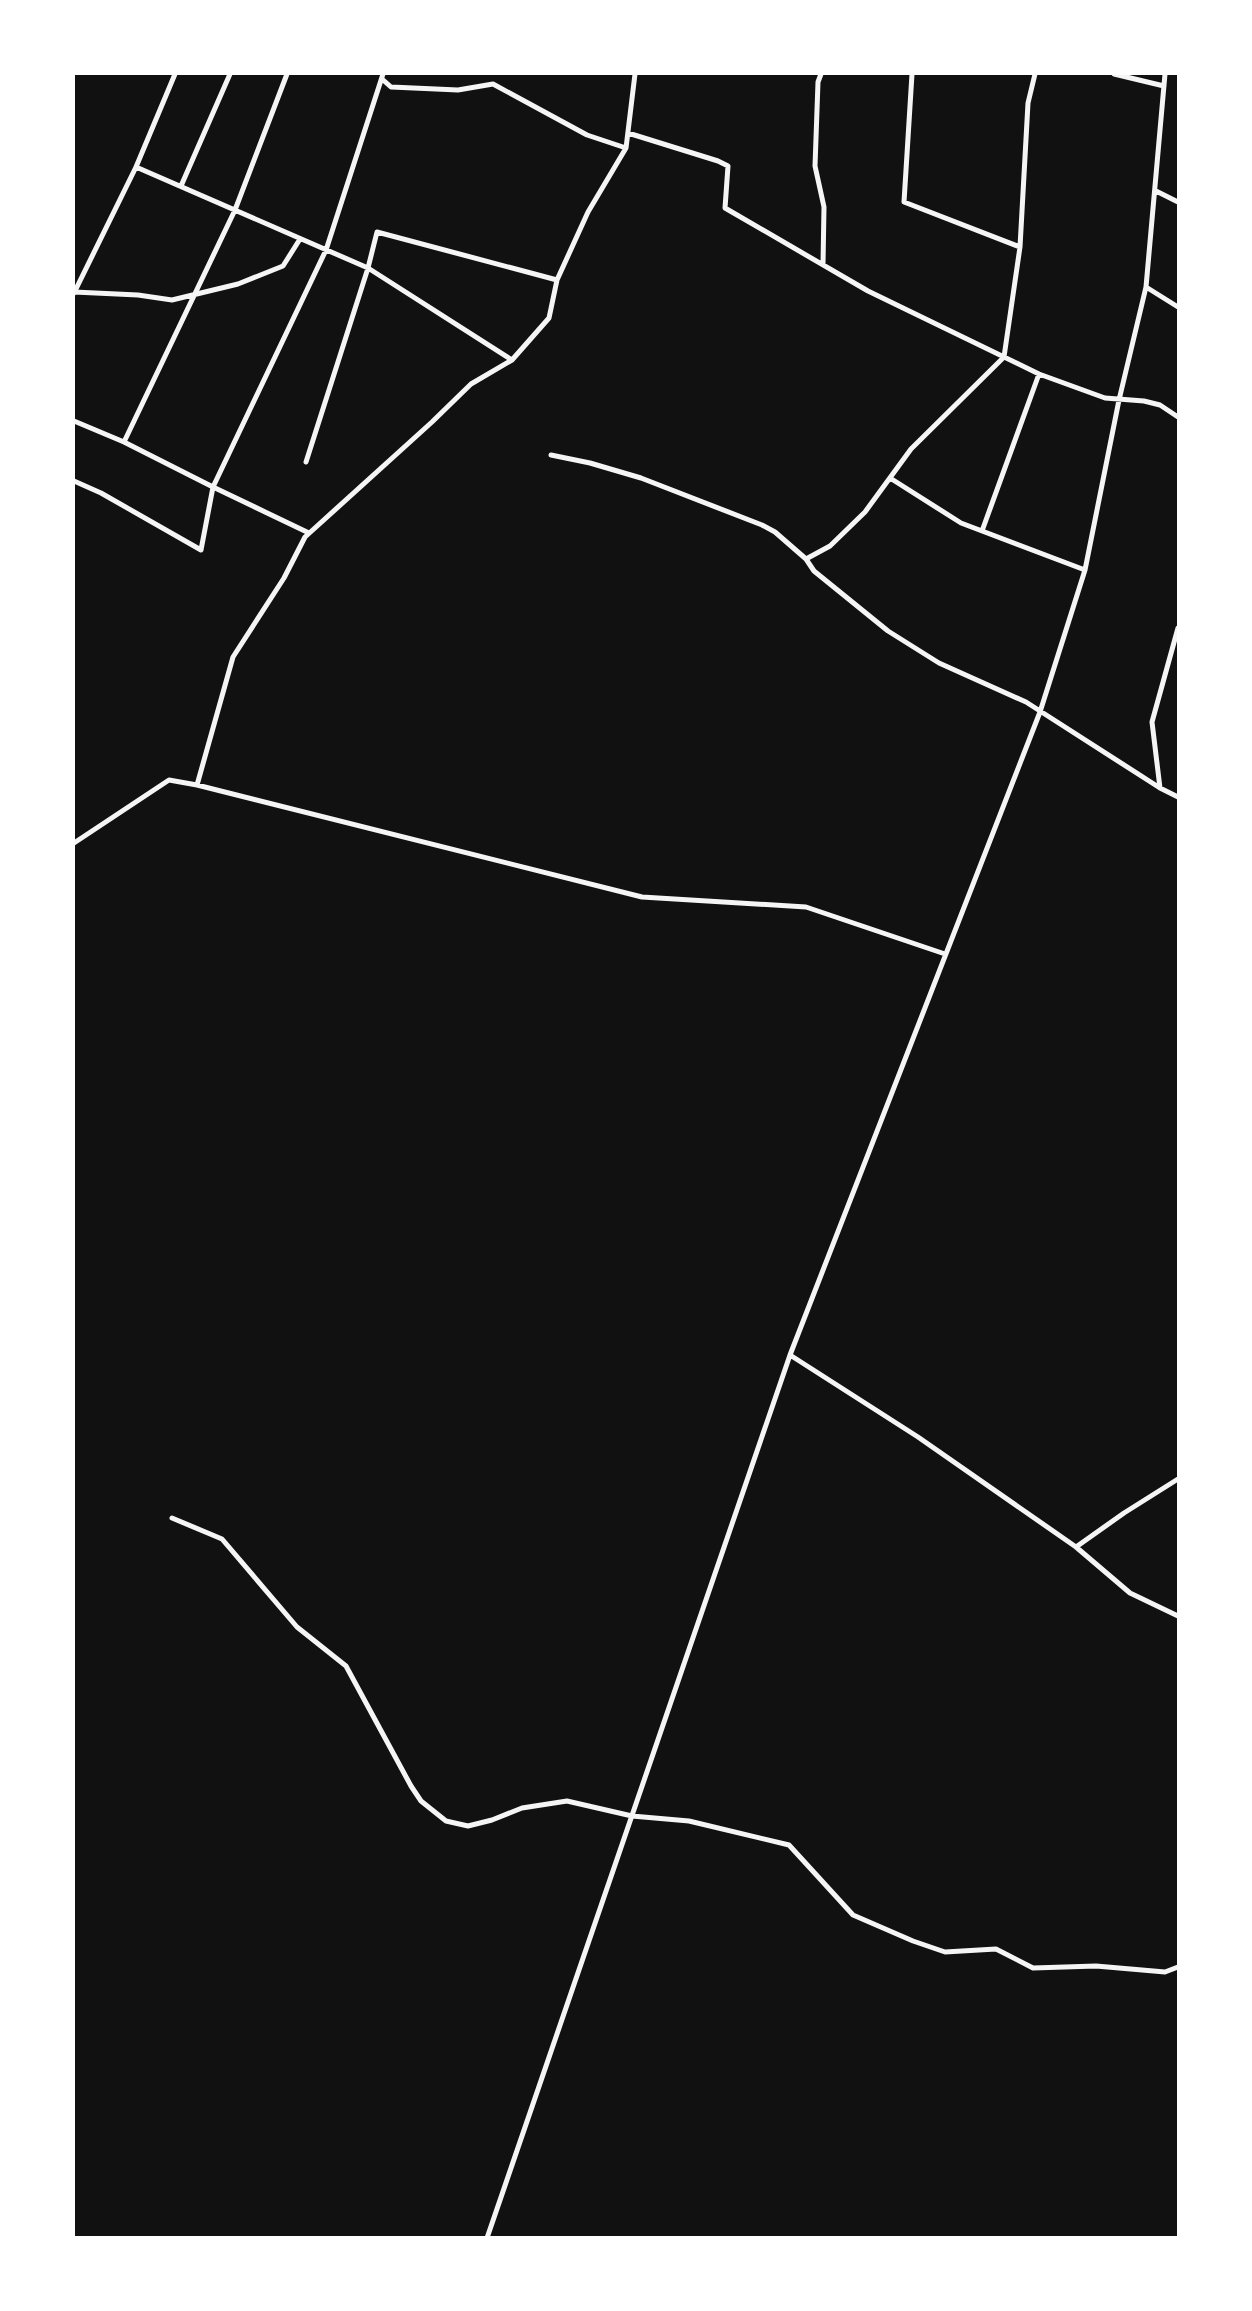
<svg xmlns="http://www.w3.org/2000/svg" width="1252" height="2311" font-family="'Exo 2',sans-serif">
<style>
.lines{fill:none;stroke-linecap:round;stroke-linejoin:round}
.minor{stroke:#f5f5f5;stroke-width:5}
</style>
<rect width="100%" height="100%" fill="#111"/>
<g class="lines">
<path class="minor" d="M175,74L136,167L368,268L512,360
M821,74L818,82L815,166L824,207L823,265
M912,74L904,202L1020,247
M1114,74L1164,86
M382,79L391,87L458,90L493,84L587,135L626,148
M628,133L718,161L728,166L725,208L868,291L1039,374L1105,398L1144,401L1160,405L1178,417
M181,186L230,74
M1156,191L1178,202
M1146,287L1178,307
M74,292L138,295L172,300L238,284L283,266L300,239
M74,293L136,167
M74,421L124,442L213,487L326,250L383,74
M124,442L235,210L287,74
M551,455L590,463L641,478L762,525L775,532L806,559L814,571L888,631L939,663L1026,702L1160,788L1178,797
M306,462L368,268L377,232L557,280
M890,478L961,523L1085,570
M74,481L101,493L201,550L213,487L309,533
M982,531L1039,374
M806,559L830,546L865,512L911,449L1004,357L1020,247L1028,103L1035,74
M197,785L233,657L284,578L305,537L432,422L471,384L512,360L549,318L557,280L588,212L626,148L635,74
M1160,788L1152,722L1178,628
M74,843L169,780L197,785L642,897L806,907L945,954
M790,1355L918,1437L1076,1547L1130,1593L1178,1616
M172,1518L222,1539L297,1627L346,1666L411,1786L421,1801L446,1821L468,1826L492,1820L522,1808L567,1801L632,1816L689,1821L789,1845L853,1915L913,1941L945,1952L996,1949L1033,1968L1096,1966L1165,1972L1178,1967
M1076,1547L1124,1513L1178,1479
M487,2238L790,1355L1040,712L1085,570L1119,400L1146,287L1165,74"/>
</g>
<rect width="1252" height="2311" fill="none" stroke="#ffffff" stroke-width="150"/>
</svg>
